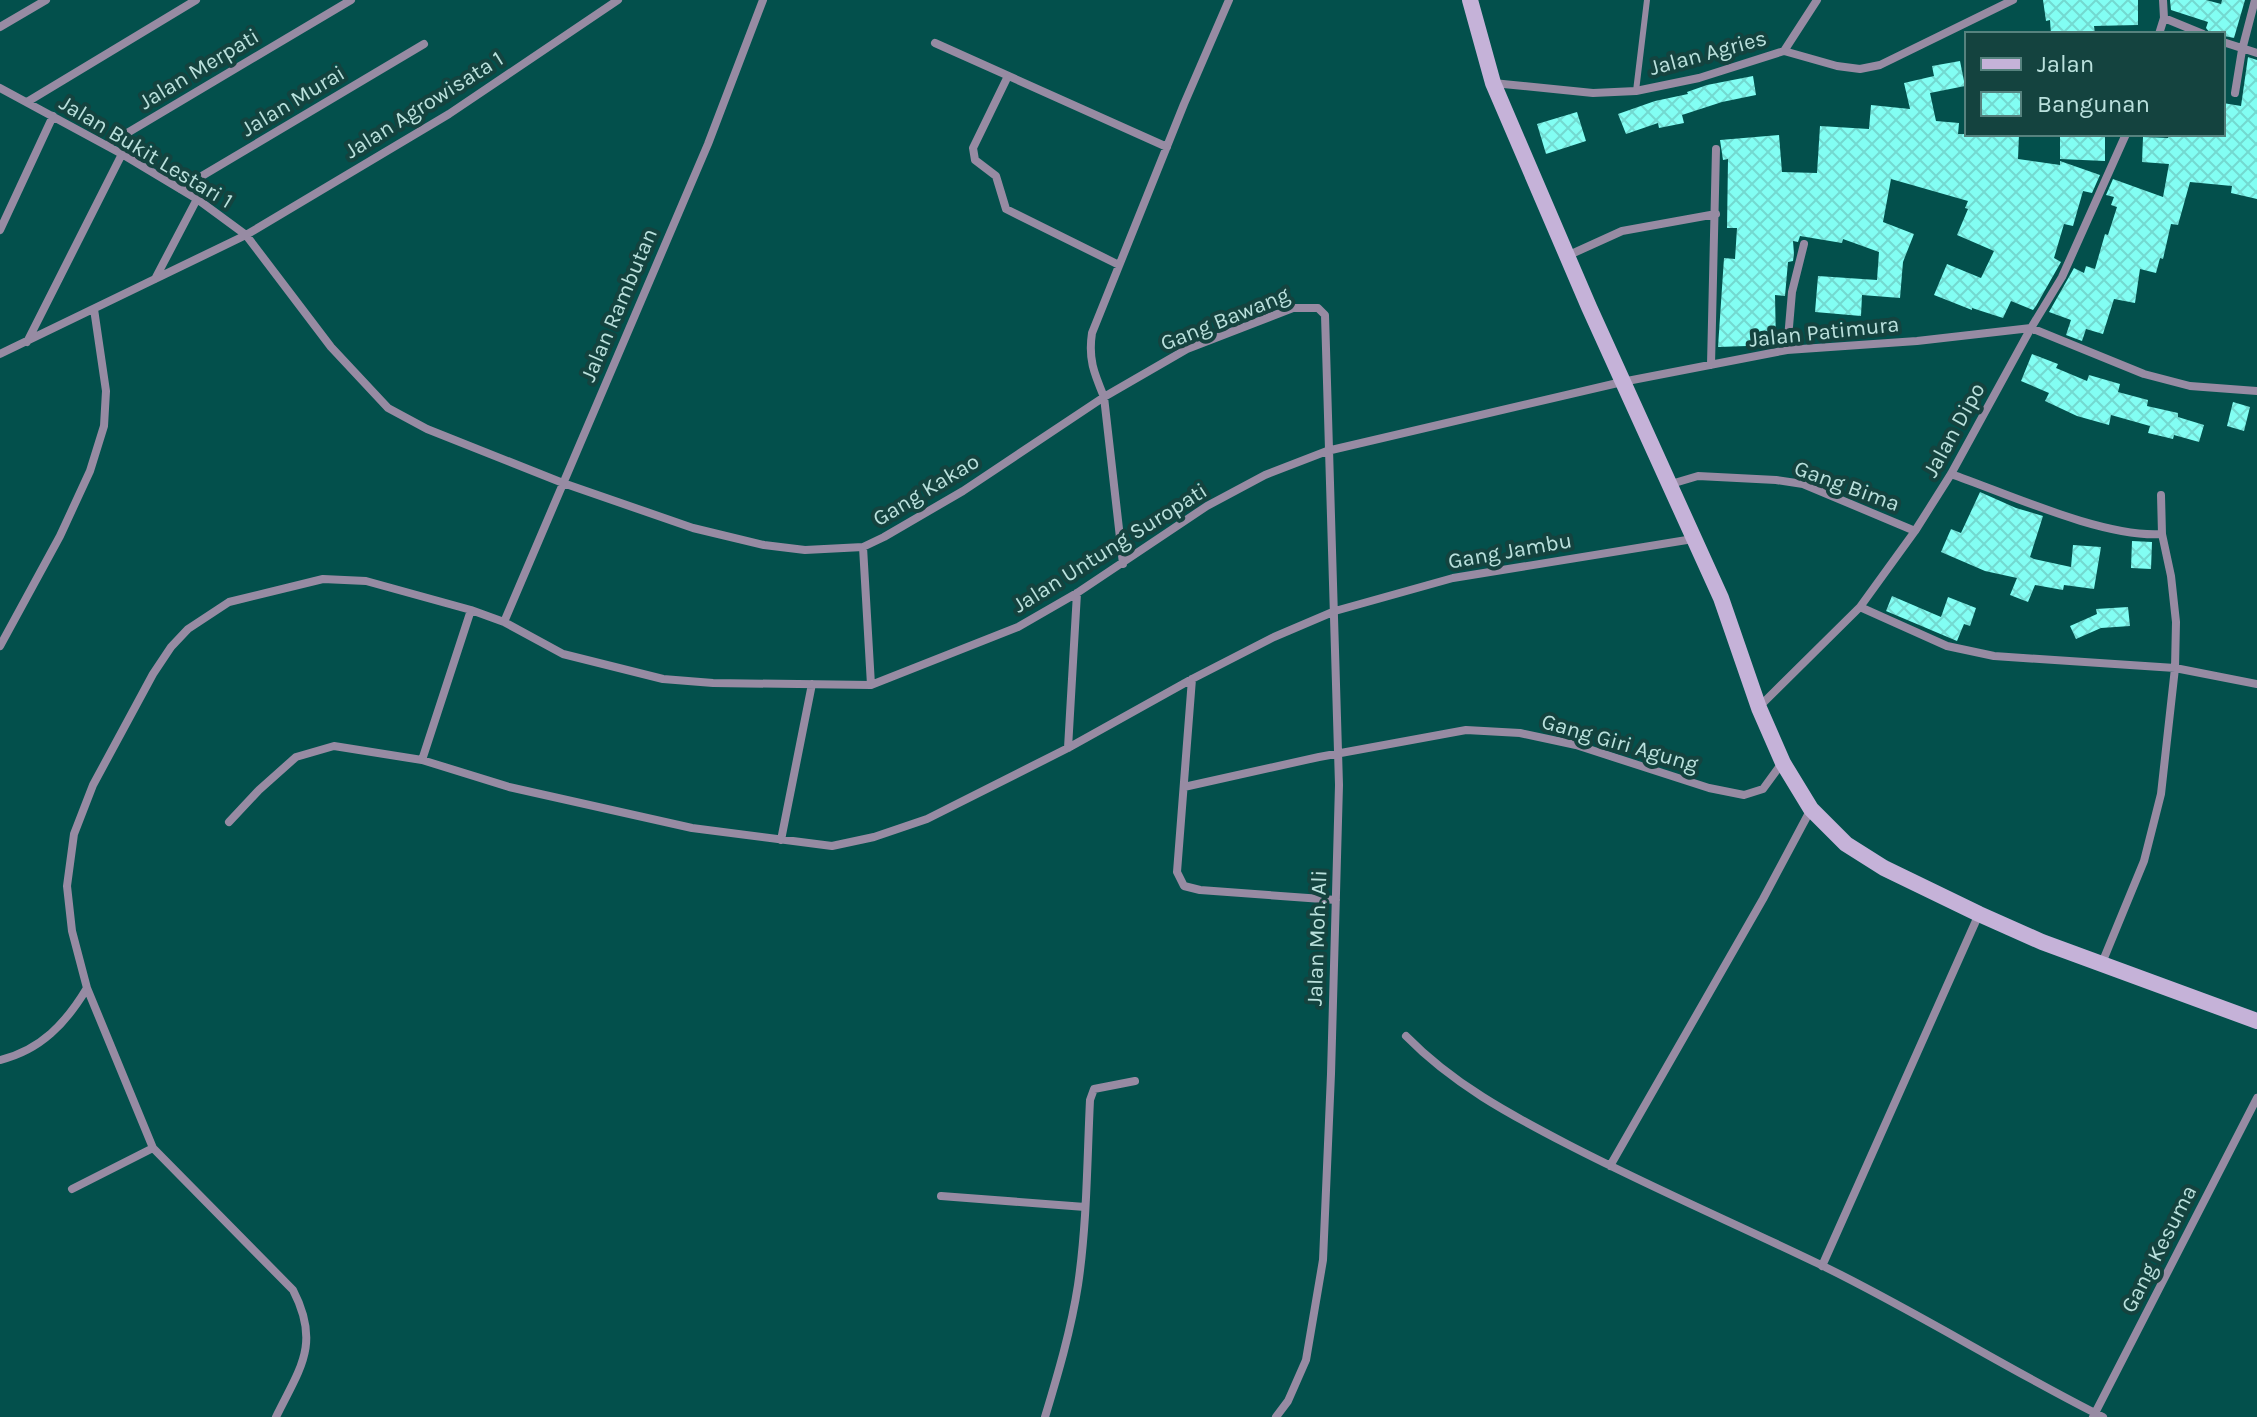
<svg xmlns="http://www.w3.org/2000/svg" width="2257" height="1417" font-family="Karla,sans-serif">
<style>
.building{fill:url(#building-cross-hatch)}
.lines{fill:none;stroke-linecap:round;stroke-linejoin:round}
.lane{stroke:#978ba3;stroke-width:6}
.street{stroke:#978ba3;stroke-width:8}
.secondary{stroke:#c5b2d8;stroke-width:16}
.labels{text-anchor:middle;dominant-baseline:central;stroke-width:8;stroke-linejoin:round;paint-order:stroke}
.street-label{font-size:22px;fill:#bae1dd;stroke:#14433f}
</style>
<defs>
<pattern id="building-cross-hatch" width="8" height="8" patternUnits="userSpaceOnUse" patternTransform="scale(2)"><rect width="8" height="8" fill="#82fef3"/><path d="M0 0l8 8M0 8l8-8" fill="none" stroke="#73d9d0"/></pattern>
</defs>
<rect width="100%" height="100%" fill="#03504c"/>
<path class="building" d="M2043,0H2138V25L2094,26L2095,34H2051L2050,20L2046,21Z
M2170,0H2206L2221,4L2222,0H2245L2234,38L2210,33L2206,28L2208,22L2171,10Z
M2248,57L2257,60V199L2231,193L2232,186L2190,182L2178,225L2171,224L2163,259L2160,258L2156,273L2140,269L2135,303L2114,299L2103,334L2086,329L2082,341L2066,335L2071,320L2049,312L2074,268L2084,273L2086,266L2095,269L2105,234L2108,235L2117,207L2111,205L2114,197L2106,195L2113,179L2163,197L2169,164L2142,162L2143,137L2168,138L2169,134H2223V103L2241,106Z
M1960,61L1965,86L1930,93L1936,121L1959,123L1958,134H2019L2018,159L2060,165V161L2100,175L2092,193L2083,191L2073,226L2064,224L2054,258L2061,262L2036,306L2033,310L2011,301L2003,318L1972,308V310L1934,295L1947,264L1981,278L1994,251L1957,235L1968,209L1965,208L1968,201L1891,179L1883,222L1914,234L1903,262L1900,298L1862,295L1861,316L1815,312L1818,276L1877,280L1879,252L1843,239L1842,243L1800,236L1798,242L1793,241L1794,254L1793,261L1788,262L1785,296L1775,295L1776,345L1718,347L1724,258L1735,259L1737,228H1727L1728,159L1723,160L1720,140L1779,135L1782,172L1817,173L1820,126L1869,129L1871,105L1910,109L1904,83L1934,76L1932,66Z
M1753,76L1756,95L1722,102L1682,115L1684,123L1659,128L1658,123L1626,134L1618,114L1655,101L1688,94L1687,92L1707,85Z
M1577,112L1586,141L1546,154L1537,124Z
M2060,134H2105V161L2060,159Z
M2032,354L2058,364L2056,368L2087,381L2089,375L2120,384L2118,392L2148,400L2147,406L2178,413V417L2204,425L2199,442L2174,435L2173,439L2148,433L2150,426L2111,415L2109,425L2077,416L2045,401L2049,393L2021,381Z
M2233,402L2250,407L2244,431L2227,426Z
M1980,492L2016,508L2043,516L2030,557L2034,559L2071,567L2073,545L2101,547L2094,589L2064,585L2063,590L2035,585L2028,602L2010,595L2017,578L1985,571L1941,552L1951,529L1961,533Z
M2132,541L2152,542L2151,569L2131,568Z
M1892,596L1941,617L1948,597L1976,608L1970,626L1964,624L1957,641L1886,611Z
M2128,607L2130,626L2101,628L2076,639L2070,626L2097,614L2096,609Z"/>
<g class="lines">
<path class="lane" d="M1636,91L1647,0"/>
<path class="street" d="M2164,18L2203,34
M0,27L46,0
M2159,34L2164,18L2163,0
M2223,42L2257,53
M935,43L1167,147
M1784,51L1817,0
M1008,76L973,148L975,160L996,176L1006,209L1119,265
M1493,83L1593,93L1636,91L1699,78L1784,51L1837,66L1860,69L1880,65L2013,0
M0,88L122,154L197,199L246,235L331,347L388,408L427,429L563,483L693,528L764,545L805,550L863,547L884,537L963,491L1104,397L1187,349L1293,308H1318L1325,315L1339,785L1331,1074L1323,1260L1306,1360L1288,1401L1276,1417
M2235,93L2242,50L2255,0
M27,102L196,0
M107,145L351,0
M180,189L424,44
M0,230L53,116
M1567,256L1622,231L1716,214
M155,279L197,199
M27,342L122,154
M1787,350L1792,292L1804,244
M0,354L246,235L449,114L618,0
M1711,365L1716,149
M1951,474C2008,494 2104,538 2162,534
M1671,484L1698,476L1776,480L1803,484L1915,531
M863,547L871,685
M1123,564L1104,397C1094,373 1088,359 1092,333L1184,104L1229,0
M1860,607L1947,646L1994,656L2175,668L2257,684
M504,622L708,144L763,0
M0,646L60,536L90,471L104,426L106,391L94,309
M1192,679L1177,872L1184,886L1200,890L1336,900
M1759,707L1860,607L1915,531L1951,474L2031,328L2062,277L2126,134
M1068,748L1077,593
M422,760L471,610
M1184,787L1319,757L1466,730L1520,733L1576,745L1709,788L1744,795L1763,789L1782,763
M229,822L259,790L296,757L334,746L422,760L509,787L692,828L832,846L874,837L927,819L1068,748L1192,679L1274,637L1335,611L1453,578L1693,539
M781,840L812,684
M2102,963L2144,861L2161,794L2175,668L2176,622L2171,576L2162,534L2161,495
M87,988L153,1148L293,1290C321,1344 300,1368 276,1417
M1406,1036C1453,1084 1509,1114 1567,1144C1650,1187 1736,1224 1819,1264C1916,1311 2007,1369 2103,1417
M0,1060C41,1050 66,1023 87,988L72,931L67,886L74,834L93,785L153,674L171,647L188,629L229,602L323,579L366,581L471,610L504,622L563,654L663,679L713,683L871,685L1018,627L1077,593L1207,506L1265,475L1327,451L1622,382L1787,350L1917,341L2031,328L2144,374L2190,386L2257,391
M1610,1166L1763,899L1811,809
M72,1189L153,1148
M941,1196L1085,1207
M1822,1266L1979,914
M1045,1417C1058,1374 1071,1330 1078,1285C1087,1224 1087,1162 1090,1100L1094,1089L1135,1081
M2093,1417L2257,1098"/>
<path class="secondary" d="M1470,0L1493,83L1589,307L1721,598L1759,708L1783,763L1811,809L1846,844L1884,868L1979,914L2042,942L2257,1021"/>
</g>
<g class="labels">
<g class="street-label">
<text transform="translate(1708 53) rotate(-15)">Jalan Agries</text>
<text transform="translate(199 69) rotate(-31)">Jalan Merpati</text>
<text transform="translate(293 101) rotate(-31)">Jalan Murai</text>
<text transform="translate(424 105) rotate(-32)">Jalan Agrowisata 1</text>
<text transform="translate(146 152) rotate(31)">Jalan Bukit Lestari 1</text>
<text transform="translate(619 305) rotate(-67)">Jalan Rambutan</text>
<text transform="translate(1225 319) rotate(-22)">Gang Bawang</text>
<text transform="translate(1824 332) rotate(-6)">Jalan Patimura</text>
<text transform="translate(1954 430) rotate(-61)">Jalan Dipo</text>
<text transform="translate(1847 486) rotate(20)">Gang Bima</text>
<text transform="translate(926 490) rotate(-31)">Gang Kakao</text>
<text transform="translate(1110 548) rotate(-32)">Jalan Untung Suropati</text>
<text transform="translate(1510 551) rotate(-10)">Gang Jambu</text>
<text transform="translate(1620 743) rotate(16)">Gang Giri Agung</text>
<text transform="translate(1317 938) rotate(-88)">Jalan Moh. Ali</text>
<text transform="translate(2159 1249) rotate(-63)">Gang Kesuma</text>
</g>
</g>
<rect x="1965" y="32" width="260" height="104" fill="#14433f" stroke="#56827e" stroke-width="2"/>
<rect x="1981" y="58" width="40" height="12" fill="#c5b2d8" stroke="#56827e" stroke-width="2"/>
<text x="2037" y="72" font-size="24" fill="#bae1dd">Jalan</text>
<rect x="1981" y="92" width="40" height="24" fill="url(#building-cross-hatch)" stroke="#56827e" stroke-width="2"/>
<text x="2037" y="112" font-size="24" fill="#bae1dd">Bangunan</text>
</svg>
